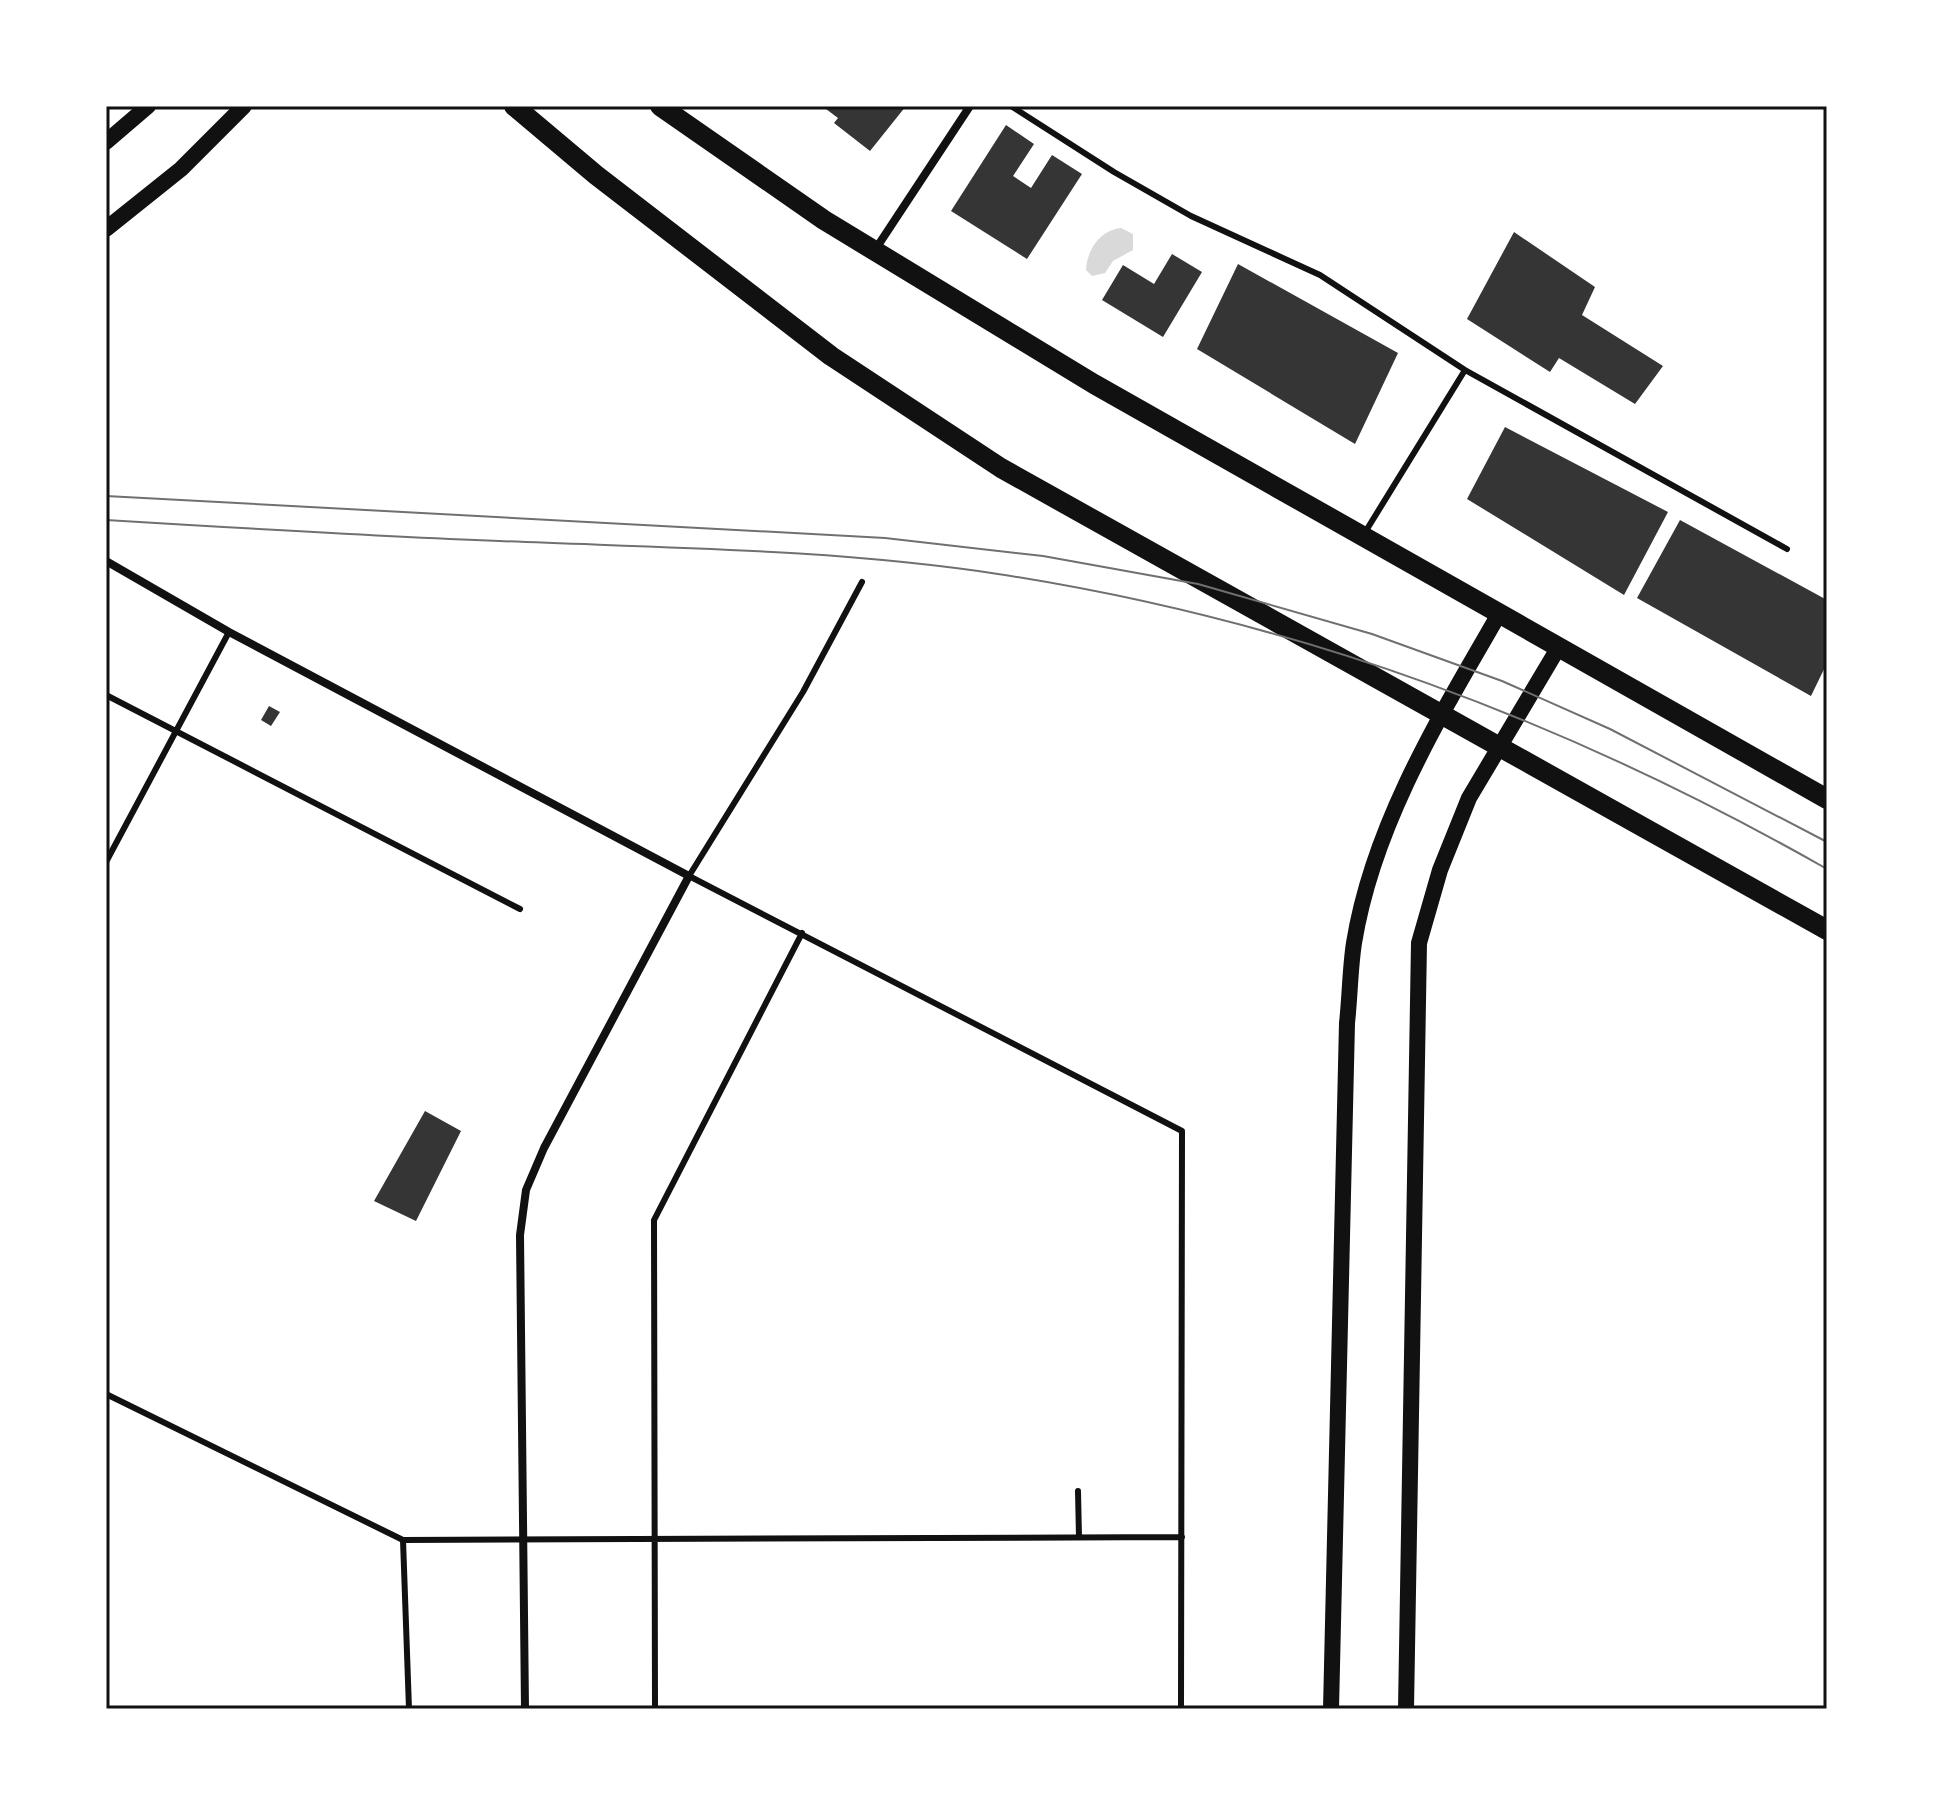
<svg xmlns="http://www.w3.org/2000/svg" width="1933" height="1815" font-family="Figtree,sans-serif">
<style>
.water{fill:#d9d9d9}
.building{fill:#353535}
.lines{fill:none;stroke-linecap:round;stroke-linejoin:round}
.service{stroke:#111;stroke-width:6}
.minor{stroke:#111;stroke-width:8}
.secondary{stroke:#111;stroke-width:16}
.primary{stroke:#111;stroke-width:20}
.tram{stroke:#707070;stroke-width:2}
.neatline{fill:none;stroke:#111;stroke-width:3}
</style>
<rect width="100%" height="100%" fill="#fff"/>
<path class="water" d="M1121,228L1133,234V250L1113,261L1105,273L1092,276L1086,270C1087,250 1100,230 1121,228Z"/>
<path class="building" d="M822,106H906L870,151L834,123L838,118Z
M1006,125L1034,144L1013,176L1031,188L1052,155L1082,174L1027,259L951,211Z
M1514,232L1595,287L1582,315L1663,366L1635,404L1559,358L1550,372L1467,319Z
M1172,254L1202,272L1163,337L1102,300L1123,265L1154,284Z
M1238,264L1398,353L1355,444L1197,349Z
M1505,427L1668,512L1624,595L1467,499Z
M1680,520L1827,600V663L1811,696L1637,598Z
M269,706L280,712L271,726L261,720Z
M425,1111L461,1131L416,1221L374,1201Z"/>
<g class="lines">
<path class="service" d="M1011,106L1114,172L1191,216L1320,275L1465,370L1787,549
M1364,534L1465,370
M862,582L803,692L689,876L1182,1131L1181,1709
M106,695L520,909
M106,862L229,632
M106,1394L403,1540L1182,1537
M1078,1491L1079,1537
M403,1540L409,1709
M655,1709L654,1220L802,933"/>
<path class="minor" d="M875,250L970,106
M106,561L229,632L689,876L544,1148L526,1190L520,1235L525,1709"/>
<path class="secondary" d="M106,142L148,106
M106,229L181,169L244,106
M1331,1709L1347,1023C1350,996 1350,969 1354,943C1373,825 1440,716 1499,614
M1406,1709L1419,943L1440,870L1469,798L1557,650"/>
<path class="primary" d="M514,106L596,175L831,356L1001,468L1827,930
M660,106L824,220L1094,384L1827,799"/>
<path class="tram" d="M106,496L885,538L1043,556L1198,584L1372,634L1502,681L1610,729L1827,842
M106,520C237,528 368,536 499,541C666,548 833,549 998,574C1297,620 1565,720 1827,869"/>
</g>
<rect width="1933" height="1815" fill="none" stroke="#ffffff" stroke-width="216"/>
<rect x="108" y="108" width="1717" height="1599" class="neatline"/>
</svg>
